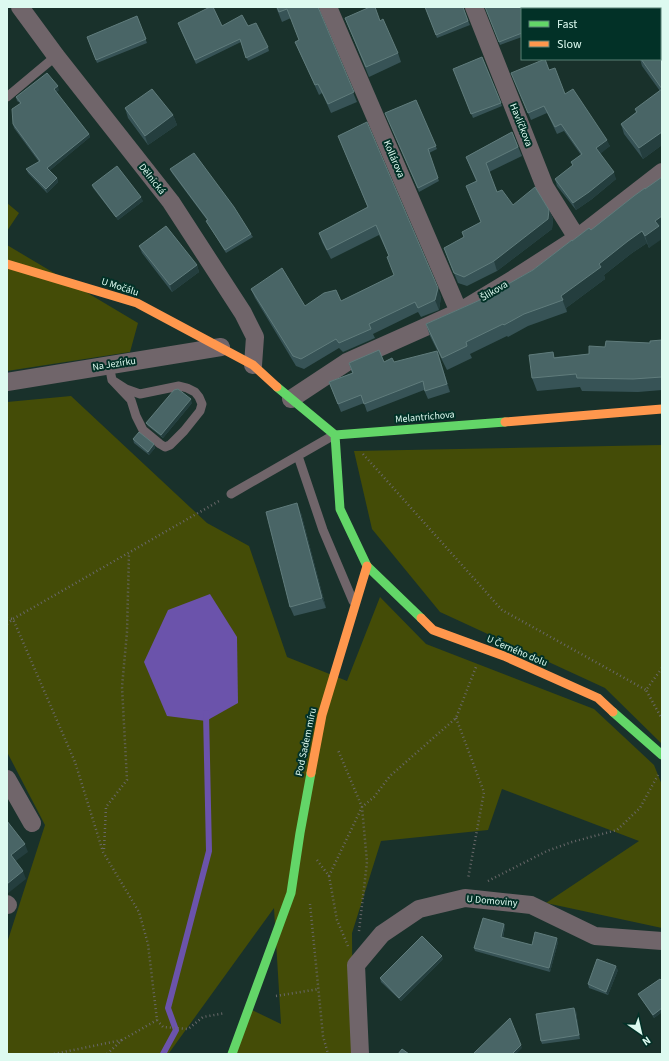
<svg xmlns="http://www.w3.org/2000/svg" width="669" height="1061" font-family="'Source Sans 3',sans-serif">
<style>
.green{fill:#444c07}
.water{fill:#6b53ab}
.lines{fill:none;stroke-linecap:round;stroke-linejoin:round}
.stream{stroke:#6b53ab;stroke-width:6}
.path{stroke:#69686a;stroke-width:2.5;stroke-dasharray:1 3;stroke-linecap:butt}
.lane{stroke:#70656a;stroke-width:9}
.street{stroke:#70656a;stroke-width:18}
.fast{stroke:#63d668;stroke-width:9}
.slow{stroke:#ff974d;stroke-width:9}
.wall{fill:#375356}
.shaded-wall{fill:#243e3e}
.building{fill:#496566;stroke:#607c7c}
.labels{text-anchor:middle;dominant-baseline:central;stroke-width:4;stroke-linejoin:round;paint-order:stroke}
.street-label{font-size:10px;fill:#ddfaf0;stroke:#023127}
</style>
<rect width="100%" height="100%" fill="#19312b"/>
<path class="green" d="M7,203L19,213L7,231Z
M7,245L138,323L130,352L7,371Z
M71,396L207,523L249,546L287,657L347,681L380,597L426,644L594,709L654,765L662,785V928L546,903L639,841L502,789L488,830L381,841L352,933L353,1054H231L252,1010L281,1024L274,908L169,1053L170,1054H7V943L45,825L7,752V402Z
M662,445V744L605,688L440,612L372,529L354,451Z"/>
<path class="water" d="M210,594L237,637L238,703L206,721L167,716L144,662L168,610Z"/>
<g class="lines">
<path class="stream" d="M163,1054L176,1030L168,1008L209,851L206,713"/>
<path class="path" d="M363,454L502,610L646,690
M7,618L13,619L75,762L103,852L139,912L148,944L157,1020L163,1027L188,1029L203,1017L225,1013
M7,624L13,619L219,501
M662,668L646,690L662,719
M456,718L484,792L468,879
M104,849L106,807L127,780L122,687L127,632L129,553
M317,860L329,876L337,920L348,946
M329,876L362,807L338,750
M488,881L547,851L572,842L617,830L640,808L658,775
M310,904L323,1036L328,1054
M359,931L367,862L362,807L374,797L390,776L456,718L476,667
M276,996L319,989
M54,1054L122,1040
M107,1054L122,1040L157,1020"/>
<path class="lane" d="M7,97L56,56
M109,365L112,380L131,400L136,416L143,430L160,444L165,447L170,445L184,431L200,411L202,404L199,397L195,392L187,388L179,386L140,394L126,389L112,380
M298,456L323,530L353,601
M231,494L334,435"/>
<path class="street" d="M20,7L56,56L171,202L243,313L255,337L253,365
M328,7L459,312
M474,7L545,187L577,238
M7,382L221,347
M291,399L347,362L459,312L512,280L577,238L662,172
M7,779L32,823
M7,904L8,905
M360,1054L356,965L382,934L419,909L465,898L531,905L595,936L662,941"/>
<path class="fast" d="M277,387L335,435L505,422
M335,435L340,509L367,566L421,618
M613,712L662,755
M232,1054L291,893L300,833L311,773"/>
<path class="slow" d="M7,264L137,303L253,365L277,387
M505,422L662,409
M421,618L433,630L504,656L598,698L613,712
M311,773L322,715L367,566"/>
</g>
<path class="wall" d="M276,7H318L357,102L331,113L322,93L319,95L299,51L295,42L299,40L291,18L282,22Z
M425,7H464V10L470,25L437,38Z
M485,7H553L548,9H522V37L500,45Z
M137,16L147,43L97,63L87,37Z
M345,18L380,21L398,53L401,62L369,77Z
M179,26H248L268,47L269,51L248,61L241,42L196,64Z
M662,49V145L643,159L624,134L621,124L636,112L635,109L660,91L642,66L640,59H660Z
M482,57L502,106L473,118L453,69Z
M549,70L565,94L610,146L600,153L616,179L592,199L576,210L557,186L555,179L573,166L571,162L581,155L564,131L557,134L547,113L531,120L511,73Z
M59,90L56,92L89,134L90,137L49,171L57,178L58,182L47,193L28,173L26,169L39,162L14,128L13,124L20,103L17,101L16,97Z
M416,100L437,149L429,153L439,181L419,192L385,113Z
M125,108L173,115L177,125L148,145L128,118Z
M512,132L522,156L489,172L497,192L513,205L549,210L553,219L552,229L497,271L467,286L458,283L444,248L464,238L462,232L481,222L466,186L476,181L466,157Z
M338,136L441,297L439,310L421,317L418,312L373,334L375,338L343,352L339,348L304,369L296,366L255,298L251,289L305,306L341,301L394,275L389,256L379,235L331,259L322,242L319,233L368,208Z
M170,169L251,234L253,237L226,253L208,224L206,221L207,220L172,173Z
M92,185L143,201L118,220L93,188Z
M591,230L661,232L649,248L647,243L632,253L604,275L605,279L566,308L567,312L528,326L508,337L507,336L470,354L472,358L447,370L430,336L426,324L480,300L533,270L572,241Z
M139,246L197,265L199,272L172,292L142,253Z
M662,340V390L638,392L582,391L580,387L537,391L532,378L555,357L589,354L605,347L650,343Z
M440,359L450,392L428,399L424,390L367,412L364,403L341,412L329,382L352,373L349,363L394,362Z
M192,403L163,438L148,426L146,423Z
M133,439L154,444L155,448L149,455L134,443Z
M301,513L326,608L294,616L290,607Z
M504,924L505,927L503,938L532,945L558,942L550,972L475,951L474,948Z
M443,959L401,1001L381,982L380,978Z
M618,970L608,995L589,988L588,984Z
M662,981V1012L654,1018L638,994Z
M576,1011L580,1039L542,1044L541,1041Z"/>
<path class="shaded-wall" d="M58,86L59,90L55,93L54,89Z
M173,115L177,125L148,145L145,136Z
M662,132V145L643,159L639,148Z
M89,134L90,137L48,172L47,168Z
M607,140L610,146L599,155L596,148Z
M614,172L616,179L592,199L576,210L573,203Z
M57,178L58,182L47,193L46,189Z
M141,197L143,201L118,220L116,217Z
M549,210L553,219L552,229L497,271L494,261Z
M662,216V231L661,232L662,235V239L649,248L645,236L655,221Z
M642,231L647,243L632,253L604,275L605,279L566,308L567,312L561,296L599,264L628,241Z
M197,265L199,272L172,292L170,285Z
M438,288L441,297L439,310L435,300Z
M437,351L440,359L450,392L447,384Z
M191,399L192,403L163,438L161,435Z
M154,444L155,448L149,455L148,452Z
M297,503L301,513L326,608L322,598Z
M25,844L28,852L13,863L11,855Z
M23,871L26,879L7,894V884Z
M504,924L505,927L502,941L501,937Z
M557,938L558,942L550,972L549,968Z
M442,956L443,959L401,1001L399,998Z
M616,966L618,970L608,995L606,992Z
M574,1008L576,1011L580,1039L579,1035Z
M662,1008V1012L654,1018L653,1015Z
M521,1045L522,1048L516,1054H512Z"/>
<path class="building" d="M210,7H213L222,26L242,15L248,26L256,23L268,47L246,58L240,39L195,60L178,23Z
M277,7H318L354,92L328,104L318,84L315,85L295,42L299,40L287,9L279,12Z
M370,7H375L380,21L383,19L398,53L366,67L345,18Z
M425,7H463L468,21L436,35Z
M485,7H544L539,9H522V16H521L522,17V33L499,42Z
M662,10V31L660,28V11Z
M137,16L146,39L96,60L87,37Z
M660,46L662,49V89L641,59H660Z
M482,57L501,103L471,114L453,69Z
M545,59L549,70L555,68L565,94L573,89L607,140L596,148L614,172L589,192L573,203L555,179L573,165L571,162L582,154L561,124L555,127L544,106L528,113L511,73Z
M47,73L58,86L54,89L89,134L47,168L57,178L46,189L26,169L40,161L13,124L12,109L21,103L16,97Z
M152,89L173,115L145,136L125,108Z
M662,89V132L639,148L621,124L637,112L635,109Z
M416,100L436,146L428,149L438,178L418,188L385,113Z
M367,122L438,288L435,300L418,308L415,302L369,324L371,329L339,343L336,339L301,359L293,356L251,289L282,268L305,306L324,293L336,290L341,301L394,275L387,257L389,256L376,225L327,250L319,233L368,207L338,136Z
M512,132L518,147L486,163L497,192L502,190L513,205L535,187L549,210L548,219L494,261L464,277L454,273L444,248L464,237L462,232L481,222L466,186L477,181L466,157Z
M194,153L234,207L251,234L225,250L206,221L208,220L170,169Z
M117,166L141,197L116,217L92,185Z
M662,177V216L655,221L659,226L645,236L642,231L628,241L599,264L601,267L561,296L563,300L524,314L504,325L503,324L466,342L467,346L442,358L426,324L480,300L533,270L572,240V241L589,228L591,230L634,196L645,188V189Z
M166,226L197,265L170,285L139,246Z
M662,340V377L633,379L577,378L576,374L532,378L529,355L553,352L554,358L589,354V346L605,347L606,341L650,343V341Z
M379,350L384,362L392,358L394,362L437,351L447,384L425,391L423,381L364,404L361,395L338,404L329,382L353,373L349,363Z
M178,389L191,399L161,435L146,423L174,390Z
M139,432L154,444L148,452L133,439Z
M297,503L322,598L290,607L266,512Z
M7,821L25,844L11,855L23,871L7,884Z
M483,918L504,924L501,937L532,945L535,932L557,938L549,968L474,948Z
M422,936L442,956L399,998L380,978Z
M597,959L616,966L606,992L588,984Z
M660,979L662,981V1008L653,1015L638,994Z
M574,1008L579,1035L541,1041L536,1014Z
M510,1018L521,1045L512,1054H473Z
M402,1049L409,1054H398Z"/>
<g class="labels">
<g class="street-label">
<text transform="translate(521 125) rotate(68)">Havlíčkova</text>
<text transform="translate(394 159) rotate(67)">Kollárova</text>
<text transform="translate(152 179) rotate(52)">Dělnická</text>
<text transform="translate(120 287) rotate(18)">U Močálu</text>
<text transform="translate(494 291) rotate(-31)">Šlikova</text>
<text transform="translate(114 364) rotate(-9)">Na Jezírku</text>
<text transform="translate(425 417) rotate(-5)">Melantrichova</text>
<text transform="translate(517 651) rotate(23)">U Černého dolu</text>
<text transform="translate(306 742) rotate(-78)">Pod Sadem míru</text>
<text transform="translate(492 901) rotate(5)">U Domoviny</text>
</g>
</g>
<rect width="669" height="1061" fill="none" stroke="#ddfaf0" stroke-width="16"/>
<rect x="521" y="8" width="140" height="52" fill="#023127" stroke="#5a8177"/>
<rect x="529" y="21" width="20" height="6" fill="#63d668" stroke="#5a8177"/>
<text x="557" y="28" font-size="12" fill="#ddfaf0">Fast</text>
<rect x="529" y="41" width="20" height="6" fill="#ff974d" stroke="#5a8177"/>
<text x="557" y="48" font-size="12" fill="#ddfaf0">Slow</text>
<g transform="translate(641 1033) rotate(146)" stroke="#023127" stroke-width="3" paint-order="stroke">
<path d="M0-3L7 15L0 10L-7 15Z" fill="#ddfaf0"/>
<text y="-6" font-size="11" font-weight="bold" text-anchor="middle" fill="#ddfaf0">N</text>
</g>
</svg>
